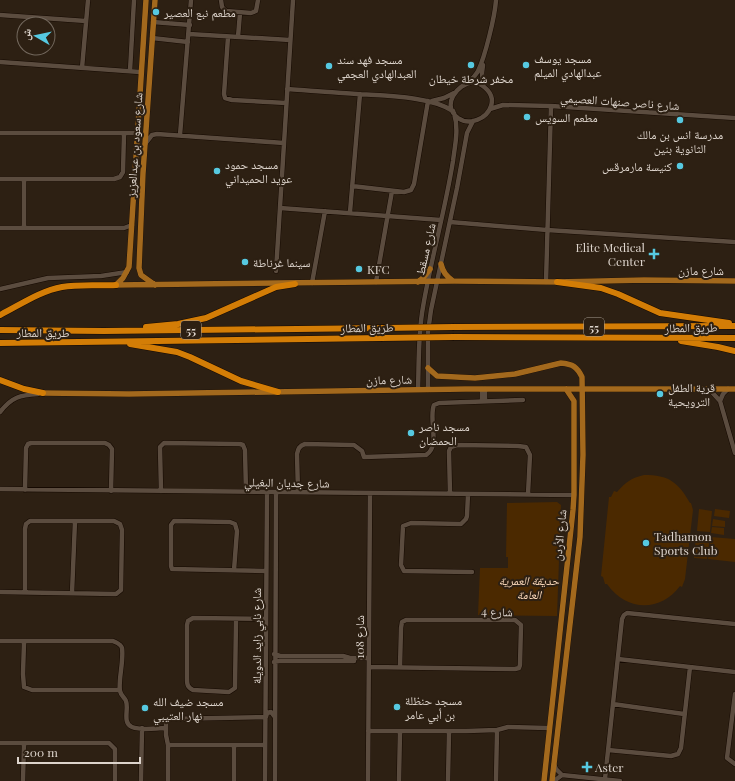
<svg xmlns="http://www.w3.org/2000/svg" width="735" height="781" font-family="'Playfair Display','Noto Naskh Arabic',serif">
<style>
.green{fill:#4b2900}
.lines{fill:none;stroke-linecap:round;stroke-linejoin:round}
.minor-casing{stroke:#150901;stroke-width:5.5}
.major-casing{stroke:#150901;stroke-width:6}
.highway-casing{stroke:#150901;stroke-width:7}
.minor{stroke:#5b4c3f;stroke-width:4.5}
.major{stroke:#a3691d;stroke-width:5.5}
.highway{stroke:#d37d06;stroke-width:6}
.highway-bridge-casing{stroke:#150901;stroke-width:7;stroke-linecap:butt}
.highway-bridge{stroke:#d37d06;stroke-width:6}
.poi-dot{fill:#56c9e1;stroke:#2d2013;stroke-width:1.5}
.labels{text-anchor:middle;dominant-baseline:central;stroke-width:4;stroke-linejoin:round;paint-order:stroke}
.shield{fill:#2d2013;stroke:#a89e94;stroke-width:1}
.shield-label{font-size:11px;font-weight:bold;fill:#ddd4cc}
.poi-label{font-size:12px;fill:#ddd4cc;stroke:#2d2013;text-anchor:start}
.street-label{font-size:12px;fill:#ddd4cc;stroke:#2d2013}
.park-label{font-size:12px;font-style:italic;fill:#f8d6b8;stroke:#2d2013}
</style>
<rect width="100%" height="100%" fill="#2d2013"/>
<path class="green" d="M644,475C669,475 678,482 690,503H691L693,510L685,579L682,587L680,586C660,613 626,611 607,584H605L603,577L601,576L609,497H611L614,491L617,492C626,482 631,478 644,475Z
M557,502L561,505L557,616L478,615L480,568H508V557H506L507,503Z
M699,509L712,511L710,532L697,531Z
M715,509L730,511L729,518L714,516Z
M713,519L725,521V527L712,526Z
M712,527L724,528V535L711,533Z
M696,535L710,537L707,559L694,558Z
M711,537L735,539V562L708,559Z"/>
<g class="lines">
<defs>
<path id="minor" d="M221,0L222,7L226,11L251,13L256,11L258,0
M0,15L86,21
M153,22L190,25
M189,34L290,40
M228,37L224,94L225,98L232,100L286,103
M238,37L240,13
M152,38L188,42
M0,62L140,72
M483,65L482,73L483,86
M82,68L88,0
M130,71L134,0
M473,82C484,84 495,94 491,106C487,119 469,126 458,118C441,105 457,84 473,82Z
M468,83C472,79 476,75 478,71C485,57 495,16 496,0
M287,89C311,91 334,92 357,94C385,96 430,96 453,111
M432,101L444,98L454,93
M490,109L503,105L551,106L735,118
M0,133H137
M180,135L191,0
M145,144L152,135L157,134L284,143
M0,179H114L120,177L123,172L124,133
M24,179V228
M352,186L404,192L411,190L414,184L428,101
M280,208L441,220
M350,212L360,94
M450,222L547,230L735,242
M0,228H124L132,225
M276,271L293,0
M376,282L392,191
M546,282L551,106
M312,283L325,211
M0,289L48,278L101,276L127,272
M418,389C419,362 418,334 423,307C431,259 445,211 453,161C455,145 459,129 454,113
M482,389V401
M485,389V401
M709,389L720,401L735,453
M428,390V332L431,310L457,188L467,133L473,121
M720,401L723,394L728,389
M0,412C12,397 20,395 38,394
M0,489L574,495
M25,490L26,448L28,444L31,443H105L109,445L112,449L111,491
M161,491L160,447L164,443L240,444L243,445L245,450L246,492
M298,492L297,454C298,449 299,446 305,444L354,445L362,451L364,457L426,455C441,446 428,419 434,405L439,403L523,400
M450,494L449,451L451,447L457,445L518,446L526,447L530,455L528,494
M468,494L467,516L466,519L461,524L411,523L403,526L401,565L404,571L472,572
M234,570L237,531L235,524L230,522L174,521L171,525V566L172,569L266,571
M0,592L116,594L121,590L122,530L120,524L114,521H30L26,524L25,529V592
M72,593L75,521
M236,619L235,688L229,692L193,690C187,687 187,684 187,678V625L188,621L193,618L266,619
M0,641H113C117,643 121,644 122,648C124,660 118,681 120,691C121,696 125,698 126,701C129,709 122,723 132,727C142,731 156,728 166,728
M24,642L23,674L24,687L32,690H120
M274,654L280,656H343L350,658H369
M618,659L735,672
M274,662L279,661H354
M369,667L515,669L519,668L520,665L521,625L515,620H406L402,622L401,628L400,667
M735,694L727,758L735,764
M613,704L684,714
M368,731H466L497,730L508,727L549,728
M0,743H109L115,749V781
M168,745H265
M234,745V781
M608,750L671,756L678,754L681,748L690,667
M554,764L556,769L562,775
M605,779L622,619L624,615L627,613L735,624
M23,781L24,744
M141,781L142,728
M168,781V745L166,735V721L168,719L266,717L267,713L271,712L274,716
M265,781L267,492
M275,781L276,492
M368,781L370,493
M399,781L400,731
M448,781L449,732
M496,781L497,730
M554,781L562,775L620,781"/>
<path id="major" d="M155,0L143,173L139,268L141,275L155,285
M441,264C443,272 446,276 453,281
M418,282L423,278L430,269
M116,285L454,281L557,282L644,280L735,281
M116,285L123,278L129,267L146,0
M428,368L437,376L475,378L515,374L561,363C573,364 577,367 582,377L583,455L580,537L552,781
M43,393L129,394L465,389H735
M544,781L573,510L574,495V401L566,389"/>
<path id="highway" d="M557,282L601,288L618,294L660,313L729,323
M0,315C20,305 40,291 62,287C79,284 98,286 116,285
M146,327L178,324L206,318L267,291L276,287L295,284
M454,327L735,326
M0,330L104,331L383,328
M454,337L735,338
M681,341L718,347L735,351
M0,343L381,338
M130,344L177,352L190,357L241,381L278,392
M0,380L24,389L43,393"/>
</defs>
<use href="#minor" class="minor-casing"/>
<use href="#major" class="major-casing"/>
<use href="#highway" class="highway-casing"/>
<use href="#minor" class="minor"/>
<use href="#major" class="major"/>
<use href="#highway" class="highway"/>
<defs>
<path id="highway-bridge" d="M383,328L454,327
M381,338L454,337"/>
</defs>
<use href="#highway-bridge" class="highway-bridge-casing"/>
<use href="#highway-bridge" class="highway-bridge"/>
</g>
<g class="poi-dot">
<circle cx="156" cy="12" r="4"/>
<circle cx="471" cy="65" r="4"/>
<circle cx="526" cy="65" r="4"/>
<circle cx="329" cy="66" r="4"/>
<circle cx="527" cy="117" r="4"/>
<circle cx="680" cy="120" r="4"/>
<circle cx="680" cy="166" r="4"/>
<circle cx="217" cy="171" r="4"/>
<path d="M652 248h4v4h4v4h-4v4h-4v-4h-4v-4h4z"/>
<circle cx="245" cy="262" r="4"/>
<circle cx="359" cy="269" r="4"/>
<circle cx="660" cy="394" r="4"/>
<circle cx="411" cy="433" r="4"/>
<circle cx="646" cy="543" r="4"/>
<circle cx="397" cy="707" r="4"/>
<circle cx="145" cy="708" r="4"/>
<path d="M585 761h4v4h4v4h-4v4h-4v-4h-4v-4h4z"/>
</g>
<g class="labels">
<g class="shield">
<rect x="584" y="318" width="20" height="18" rx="3"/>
<rect x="181" y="321" width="20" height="18" rx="3"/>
</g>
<g class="shield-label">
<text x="594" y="327">55</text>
<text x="191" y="330">55</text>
</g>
<g class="poi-label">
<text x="164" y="12">مطعم نبع العصير</text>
<text x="534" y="58">مسجد يوسف<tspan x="534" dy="14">عبدالهادي الميلم</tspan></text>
<text x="337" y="59">مسجد فهد سند<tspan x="337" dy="14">العبدالهادي العجمي</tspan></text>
<text x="471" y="78" text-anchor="middle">مخفر شرطة خيطان</text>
<text x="535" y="117">مطعم السويس</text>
<text x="680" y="134" text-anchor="middle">مدرسة انس بن مالك<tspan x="680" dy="14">الثانوية بنين</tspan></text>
<text x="225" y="164">مسجد حمود<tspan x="225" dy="14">عويد الحميداني</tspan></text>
<text x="672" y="166" text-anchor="end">كنيسة مارمرقس</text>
<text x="645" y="247" text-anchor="end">Elite Medical<tspan x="645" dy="14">Center</tspan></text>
<text x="253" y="262">سينما غرناطة</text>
<text x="367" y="269">KFC</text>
<text x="668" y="387">قرية الطفل<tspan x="668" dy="14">الترويحية</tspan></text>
<text x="419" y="426">مسجد ناصر<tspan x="419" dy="14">الحمضان</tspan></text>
<text x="654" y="536">Tadhamon<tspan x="654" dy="14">Sports Club</tspan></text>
<text x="405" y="700">مسجد حنظلة<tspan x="405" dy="14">بن أبي عامر</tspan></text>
<text x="153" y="701">مسجد ضيف الله<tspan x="153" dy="14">نهار العتيبي</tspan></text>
<text x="595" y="767">Aster</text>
</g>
<g class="street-label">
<text transform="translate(620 101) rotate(4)">شارع ناصر صنهات العصيمي</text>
<text transform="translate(134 145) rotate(-86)">شارع سعود بن عبدالعزيز</text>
<text transform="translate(425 249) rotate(-77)">شارع مسقط</text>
<text x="701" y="270">شارع مازن</text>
<text transform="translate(367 327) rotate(-1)">طريق المطار</text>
<text transform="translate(691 327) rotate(-1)">طريق المطار</text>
<text x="43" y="332">طريق المطار</text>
<text transform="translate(389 379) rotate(-1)">شارع مازن</text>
<text transform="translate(287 482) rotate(1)">شارع جديان البغيلي</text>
<text transform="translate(559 535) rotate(-84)">شارع الأردن</text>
<text transform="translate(497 611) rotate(2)">شارع 4</text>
<text transform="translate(256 636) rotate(-90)">شارع نابي زايد الدويلة</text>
<text transform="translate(359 637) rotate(-90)">شارع 108</text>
</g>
<g class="park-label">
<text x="529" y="580">حديقة العمرية<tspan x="529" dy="14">العامة</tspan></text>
</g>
</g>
<g transform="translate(36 36) rotate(279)"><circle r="19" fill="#2d2013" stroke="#73685d"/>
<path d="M0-3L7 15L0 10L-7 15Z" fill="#56c9e1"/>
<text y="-6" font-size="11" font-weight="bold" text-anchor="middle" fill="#ddd4cc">ش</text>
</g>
<path d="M18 757v6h122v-6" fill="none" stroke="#ddd4cc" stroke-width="2"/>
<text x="24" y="757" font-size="12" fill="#ddd4cc" stroke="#2d2013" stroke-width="3" paint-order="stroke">200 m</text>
</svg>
